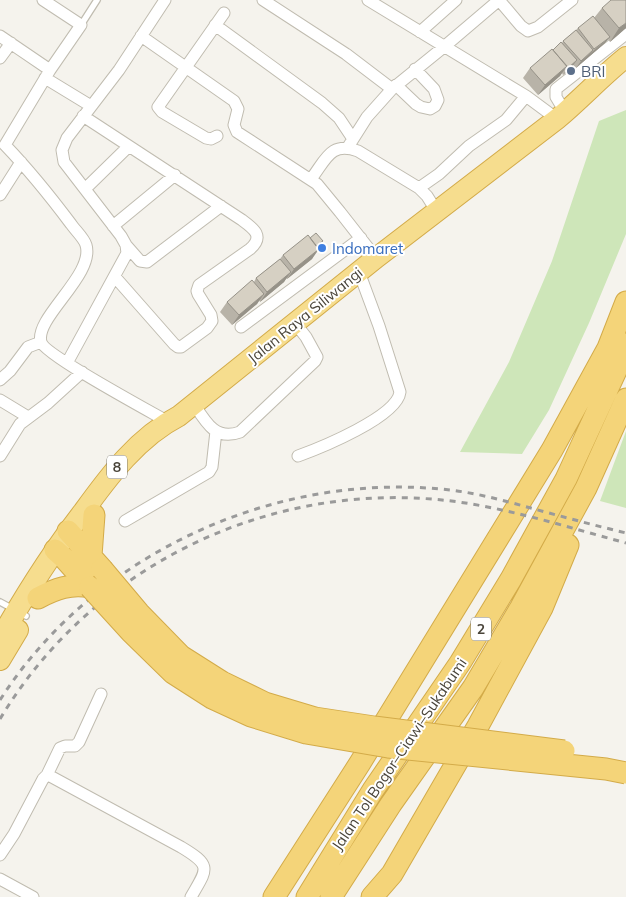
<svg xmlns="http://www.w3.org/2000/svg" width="626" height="897" font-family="Mulish,sans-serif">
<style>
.green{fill:#cee6b9}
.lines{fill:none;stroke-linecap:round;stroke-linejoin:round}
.service-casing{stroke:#c0bcb0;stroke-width:8}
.minor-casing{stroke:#c0bcb0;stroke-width:13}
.trunk-casing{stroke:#d3ab49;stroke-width:22}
.motorway-casing{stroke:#d3ab49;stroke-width:23}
.service{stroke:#fff;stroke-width:5.5}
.minor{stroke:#fff;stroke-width:11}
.trunk{stroke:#f6dd8e;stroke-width:20}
.motorway{stroke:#f4d479;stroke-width:21}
.rail{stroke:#9a9a9a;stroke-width:3;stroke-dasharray:6 6;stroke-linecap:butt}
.motorway-bridge-casing{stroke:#d3ab49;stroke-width:23;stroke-linecap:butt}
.motorway-bridge{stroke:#f4d479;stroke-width:21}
.wall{fill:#b8b3a8}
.shaded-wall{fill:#969288}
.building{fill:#d6d0c3;stroke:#969288}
.service-dot{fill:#5c6f8a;stroke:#fff;stroke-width:2}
.shop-dot{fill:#3f7fe0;stroke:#fff;stroke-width:2}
.labels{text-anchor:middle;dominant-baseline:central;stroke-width:4;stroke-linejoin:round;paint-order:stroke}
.shield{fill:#fff;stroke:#807d75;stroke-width:1}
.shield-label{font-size:14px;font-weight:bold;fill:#4a453a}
.service-label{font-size:15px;fill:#4e5e75;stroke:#fff;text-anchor:start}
.shop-label{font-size:15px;fill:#366cbe;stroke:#fff;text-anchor:start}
.street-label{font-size:15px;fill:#4a453a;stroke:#fff}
</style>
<rect width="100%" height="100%" fill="#f5f3ed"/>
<path class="green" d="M626,110V234L589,323L549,410L522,454L460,452L509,362L552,261L599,121Z
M626,431V508L600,501Z"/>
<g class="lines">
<defs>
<path id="service" d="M81,25L97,0
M0,602L26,616"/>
<path id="minor" d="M43,0L81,25L50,70L5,145C29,170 50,196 71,224C75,230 84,238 86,245C95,275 34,318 41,342C45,355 153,413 172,424
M263,0L346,54L392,89
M368,0L526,96L557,119
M499,0L521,26L528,31L538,27L572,0
M215,25L322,103L339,118L353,139
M420,32L456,0
M0,36L50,70
M141,36L234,101L238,109L234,125L237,132L317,184L340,212L376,258
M0,58L11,43
M45,78L91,106
M396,85L416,104L421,107L430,109L435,106L438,100L434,89L415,69
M565,112L556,97V89L626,34
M83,116L242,220C253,228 265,236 250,249L199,285L197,291L198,294L211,315L212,321L207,328L181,347H178L174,344L115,277
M217,136L211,139L206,138L162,112L158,107L224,13
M348,147L367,117L392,89L445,46L499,0
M311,179C326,160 330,141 358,151L419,188L427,196L437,212
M419,188L439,174L469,146L506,120L526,96
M85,189L129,146
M0,195L21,162
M113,226L175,175
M126,245L140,261L147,262L221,206
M241,327L361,238
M67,363L127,253L126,245L121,236L64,162L62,150L67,138L119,70L165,0
M0,380L10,371L28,347L41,342
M0,400L28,417
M194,404C206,423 216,441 240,432L315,361L317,357L306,337L295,323
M0,456L20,424L48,403L82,372
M298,456C320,448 397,417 400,392L379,326L359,272
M125,521L209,472L212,467L216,431
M47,775L60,748L65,746H75L79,742L101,694
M0,855L14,834L43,779L47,775L50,776L181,847C213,866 207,869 191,897
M0,879L33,897"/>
<path id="trunk" d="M0,639C25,595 52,552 83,512C109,476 138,437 179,416L376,258L557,119C581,99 602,76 626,57
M0,660L18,630"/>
<path id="motorway" d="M68,531L102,569
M55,550L64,558L90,587
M91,556L94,515
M38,598C55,589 71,583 90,587
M274,897L360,763L552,450L608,348L626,302
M307,897L373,790L460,663L511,579L566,479L620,362L626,344
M331,897L391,804L473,688L521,607L586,488L626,399
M372,897L392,874L478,726L542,608L568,545"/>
</defs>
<use href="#service" class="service-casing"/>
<use href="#minor" class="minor-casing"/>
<use href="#trunk" class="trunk-casing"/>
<use href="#motorway" class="motorway-casing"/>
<use href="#service" class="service"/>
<use href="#minor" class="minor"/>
<use href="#trunk" class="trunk"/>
<use href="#motorway" class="motorway"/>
<path class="rail" d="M0,700C94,553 277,470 450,490C476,493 502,500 527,507C560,516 593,525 626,533
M0,719C91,567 266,482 442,500C502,506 567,527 626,543"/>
<defs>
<path id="motorway-bridge" d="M102,569L139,613L181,656L222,682L265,703L315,718L374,727L564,751
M90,587L131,632L173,673L212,698L251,716L306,733L388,747L606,769L626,773"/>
</defs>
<use href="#motorway-bridge" class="motorway-bridge-casing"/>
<use href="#motorway-bridge" class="motorway-bridge"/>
</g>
<path class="wall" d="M602,8L626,28L610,42L608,39L605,43L576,68L573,65L563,75L562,73L560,76L538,95L523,78L530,68L562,43L563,41L576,30L578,28L594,18Z
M310,238L323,241L317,247L312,259L287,279L286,278L284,282L260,302L259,300L257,304L232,325L220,312L227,302L254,282L256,278L280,259L283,255Z"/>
<path class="shaded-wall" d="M626,23V28L610,42L619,28Z
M610,37L605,43L576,68L581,61Z
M577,60L572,67L563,75L568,68Z
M567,66L560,76L538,95L545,85Z
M319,249L312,259L287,279L294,269Z
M291,272L284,282L260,302L267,292Z
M264,294L257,304L232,325L239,315Z"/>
<path class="building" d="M611,0H626V23L619,28L602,8Z
M593,16L610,37L594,49L578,28Z
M576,30L593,50L581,61L563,41Z
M561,42L577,60L568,68L553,50Z
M552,49L567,66L545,85L530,68Z
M316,233L323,241L316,246L310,238Z
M308,235L319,249L294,269L283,255Z
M280,259L291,272L267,292L256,278Z
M252,280L264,294L239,315L227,302Z"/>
<circle class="service-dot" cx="571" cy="71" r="5"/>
<circle class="shop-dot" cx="322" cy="248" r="5"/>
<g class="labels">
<g class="shield">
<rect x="107" y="455.5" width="20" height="23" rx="4"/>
<rect x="471" y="617.5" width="20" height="23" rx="4"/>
</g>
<g class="shield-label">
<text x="117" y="467">8</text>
<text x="481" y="629">2</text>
</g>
<g class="service-label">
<text x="581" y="71">BRI</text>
</g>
<g class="shop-label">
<text x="332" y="248">Indomaret</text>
</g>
<g class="street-label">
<text transform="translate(305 315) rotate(-39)">Jalan Raya Siliwangi</text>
<text transform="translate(399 754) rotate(-56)">Jalan Tol Bogor–Ciawi–Sukabumi</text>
</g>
</g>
</svg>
